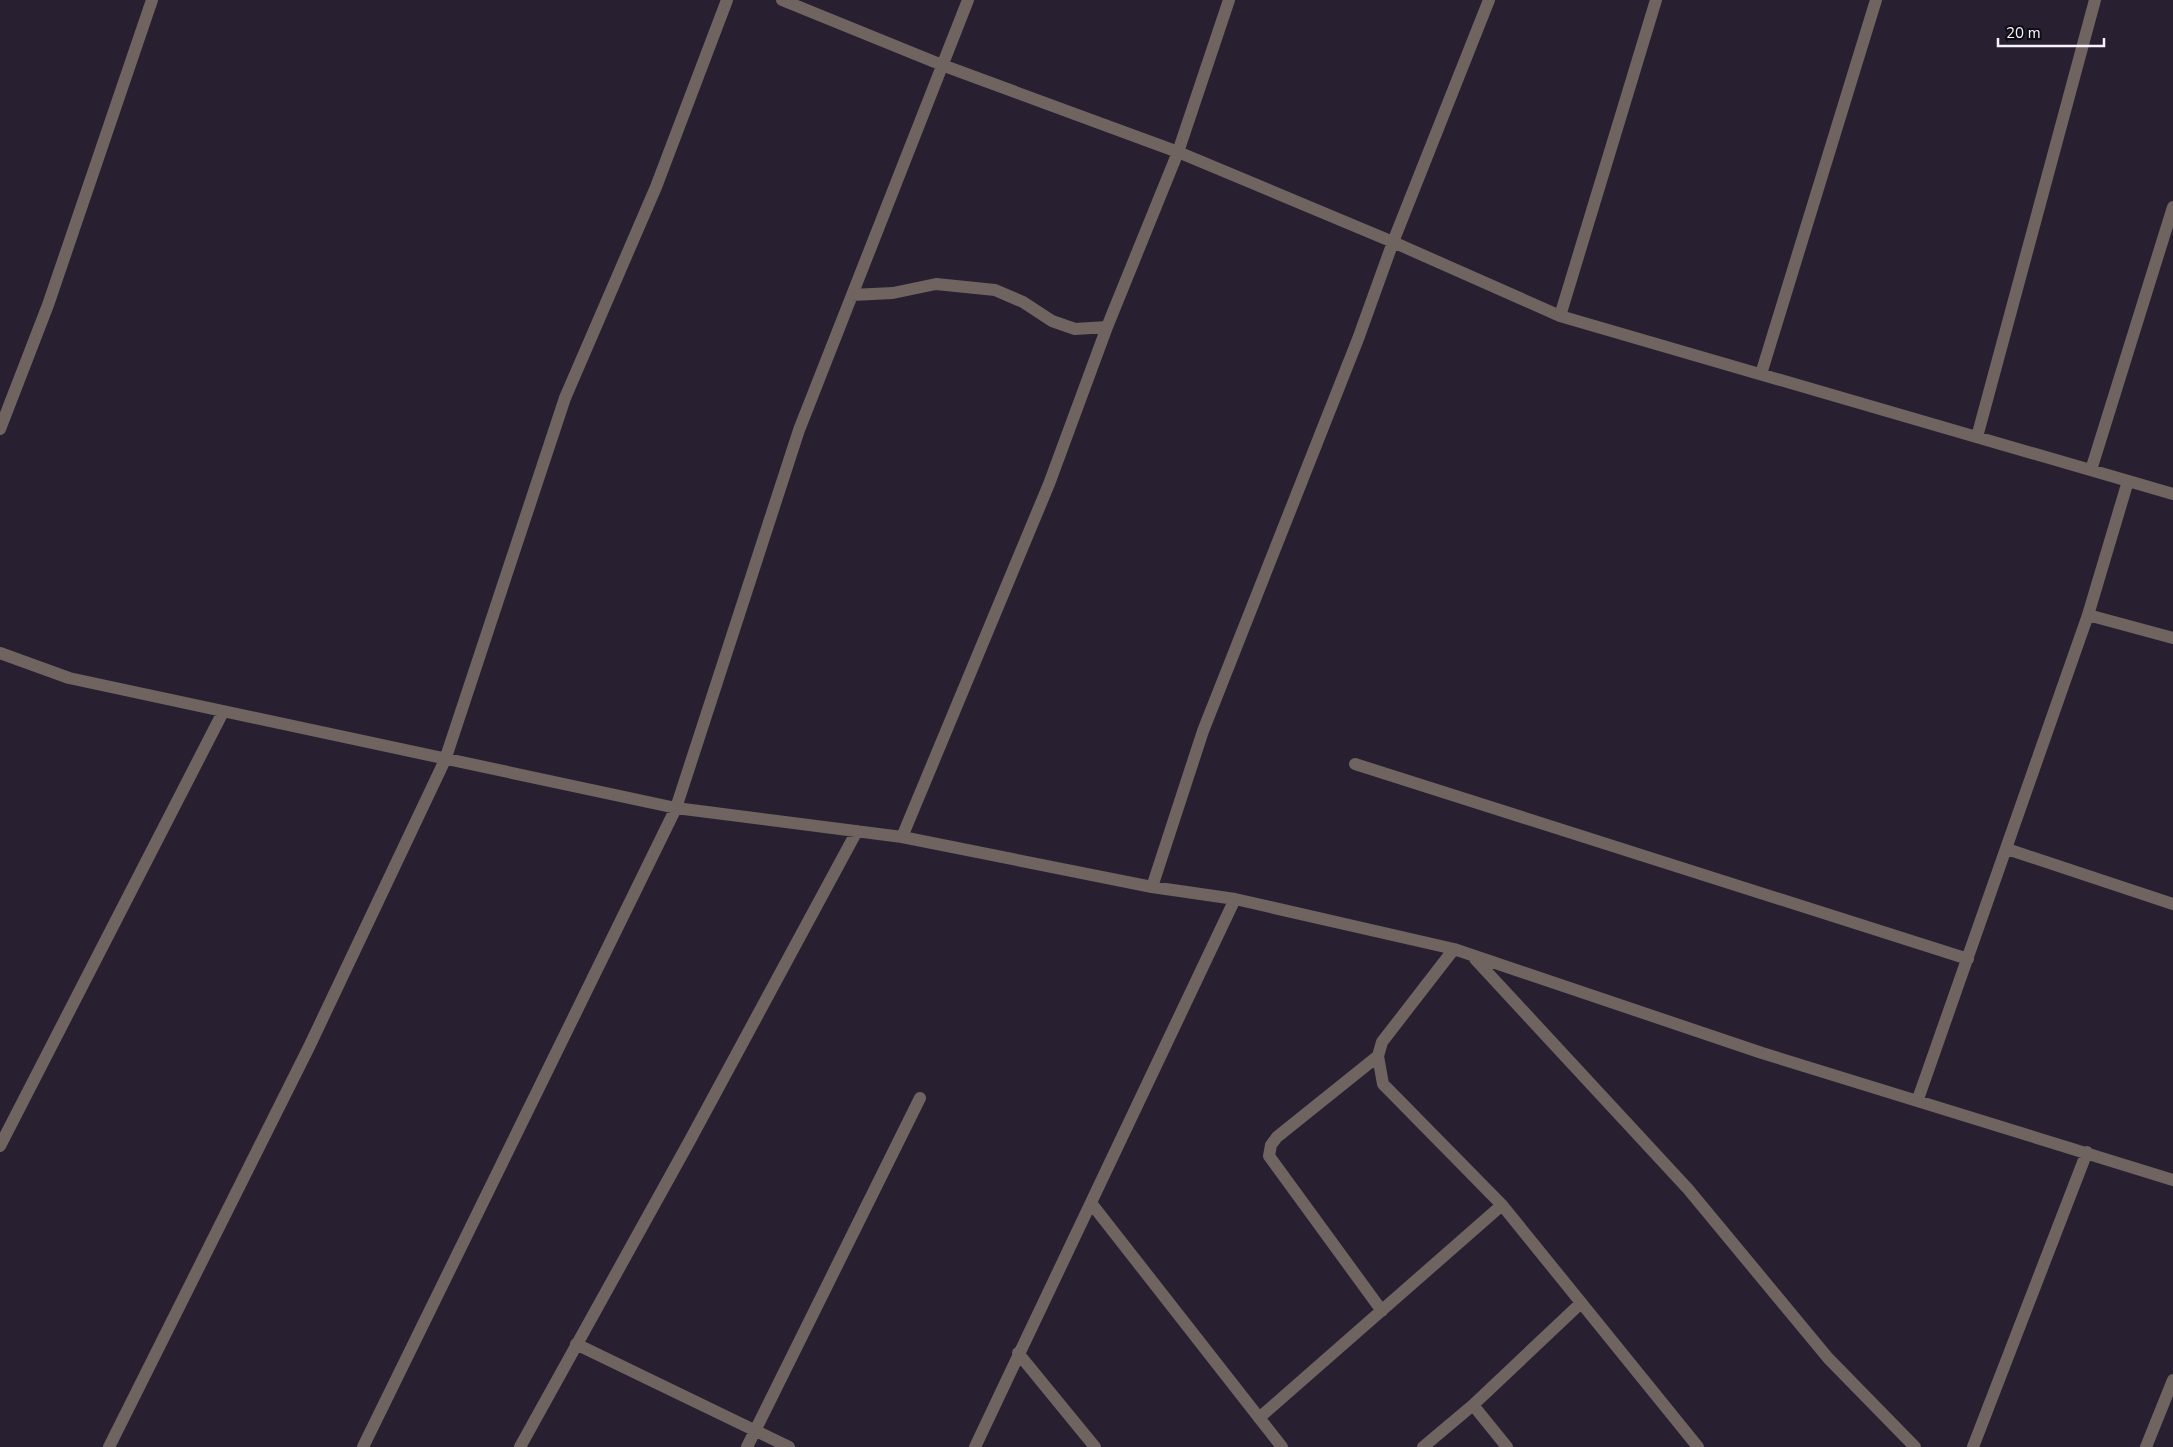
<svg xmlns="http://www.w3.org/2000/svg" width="2173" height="1447" font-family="'Nunito Sans',sans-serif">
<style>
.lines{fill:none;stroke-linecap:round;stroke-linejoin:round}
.minor{stroke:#6f6460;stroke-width:12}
</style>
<rect width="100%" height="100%" fill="#282031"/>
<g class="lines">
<path class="minor" d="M782,0L942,65L1178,152L1393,242L1560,316L2173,494
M852,295L893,293L936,284L995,290L1023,302L1052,321L1075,329L1107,327
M1560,316L1656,0
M1761,374L1876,0
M0,429L48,305L152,0
M1977,437L2095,0
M2091,470L2173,207
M2088,615L2173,638
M0,653L69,678L676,808L902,837L1152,887L1235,899L1454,949L1762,1053L2173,1180
M1355,764L1968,959
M902,837L1049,484L1107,327L1178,152L1229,0
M2007,849L2173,904
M1152,887L1203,731L1358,339L1393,242L1489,0
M1454,949L1382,1042L1378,1056L1383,1084L1502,1205L1698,1447
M1475,959L1688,1189L1828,1358L1915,1447
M1378,1056L1277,1137L1271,1145L1269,1156L1382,1311
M1918,1099L2088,615L2128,481
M0,1146L223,712
M1091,1203L1282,1447
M576,1344L789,1447
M1018,1353L1095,1447
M1473,1405L1507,1447
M1259,1418L1502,1205
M109,1447L309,1047L445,760L565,398L656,187L727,0
M363,1447L676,808L799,430L968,0
M520,1447L689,1142L857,831
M747,1447L920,1098
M975,1447L1235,899
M1423,1447L1473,1405L1581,1303
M1973,1447L2087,1152
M2146,1447L2173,1380"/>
</g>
<path d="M1998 38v8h106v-8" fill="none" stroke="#f7f2fe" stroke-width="2.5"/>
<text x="2006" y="38" font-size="15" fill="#f7f2fe" stroke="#0f0c13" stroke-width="4" paint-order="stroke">20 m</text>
</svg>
